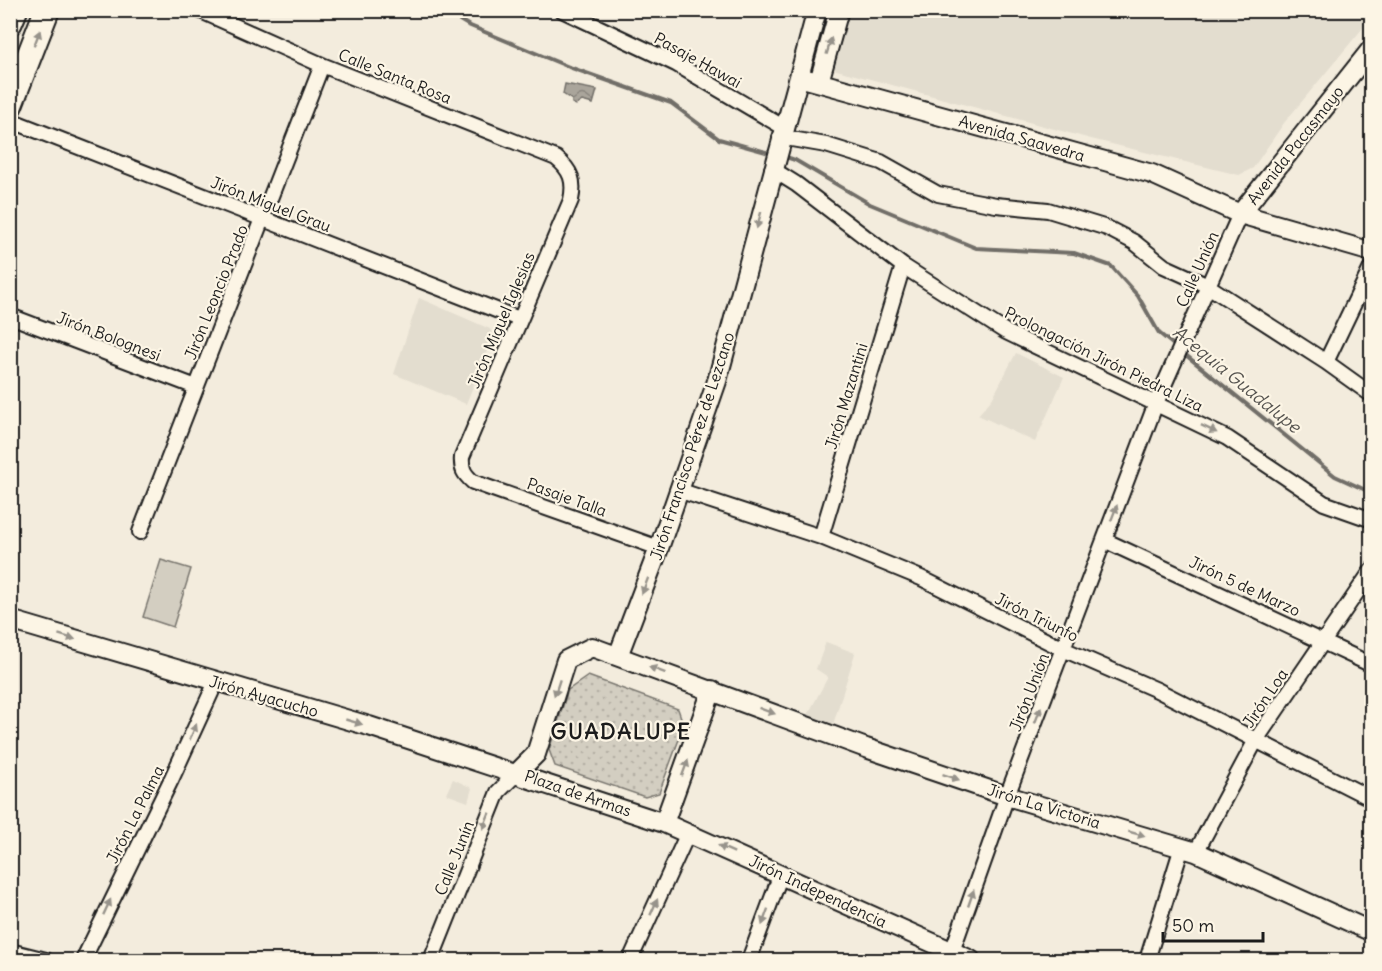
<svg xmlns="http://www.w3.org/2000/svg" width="1382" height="971" font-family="Delius,sans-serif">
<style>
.built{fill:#e3ddcf}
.green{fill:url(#green-dots);stroke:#78756e;stroke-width:1.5}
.pitch{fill:#d3cec1;stroke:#78756e;stroke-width:1.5}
.water{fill:url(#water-waves);stroke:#716e68;stroke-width:1.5}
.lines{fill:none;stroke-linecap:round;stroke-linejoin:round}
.stream{stroke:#716e68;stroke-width:4}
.street-casing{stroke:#1c1c1c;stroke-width:18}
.secondary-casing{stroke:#1c1c1c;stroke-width:22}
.highway-casing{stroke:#1c1c1c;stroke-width:28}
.street{stroke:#fcf5e5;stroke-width:14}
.secondary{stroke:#fcf5e5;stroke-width:18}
.highway{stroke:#fcf5e5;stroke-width:24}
.oneway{fill:#97938b}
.labels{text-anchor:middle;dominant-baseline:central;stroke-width:4.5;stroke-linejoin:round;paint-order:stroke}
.street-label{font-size:16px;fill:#1c1c1c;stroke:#fcf5e5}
.water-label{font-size:18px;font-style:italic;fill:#55534f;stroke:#fcf5e5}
.district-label{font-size:22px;font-weight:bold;letter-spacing:1.5px;fill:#1c1c1c;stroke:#fcf5e5}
</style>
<defs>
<pattern id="green-dots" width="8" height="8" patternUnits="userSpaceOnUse" patternTransform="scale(1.5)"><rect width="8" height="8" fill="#d3cec1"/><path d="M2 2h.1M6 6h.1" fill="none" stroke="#b5b0a5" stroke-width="1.8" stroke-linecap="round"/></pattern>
<pattern id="water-waves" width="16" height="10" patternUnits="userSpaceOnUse" patternTransform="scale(1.5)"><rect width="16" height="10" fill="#aaa59b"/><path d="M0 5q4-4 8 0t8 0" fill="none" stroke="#8a867e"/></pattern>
</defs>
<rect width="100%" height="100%" fill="#f3ecdd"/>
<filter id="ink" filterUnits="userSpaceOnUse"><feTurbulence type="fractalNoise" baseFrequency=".0167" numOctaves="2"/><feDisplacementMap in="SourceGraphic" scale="12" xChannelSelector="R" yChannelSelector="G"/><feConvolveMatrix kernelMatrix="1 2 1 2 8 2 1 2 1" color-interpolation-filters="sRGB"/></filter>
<g filter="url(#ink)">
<path class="built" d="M850,11L1371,10L1372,17L1284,123L1253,168L1239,175L1091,139L833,69Z
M419,298L490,329L493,336L466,404L394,374Z
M1016,353L1064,377L1035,442L978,415L992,399Z
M826,642L855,653L832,728L806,718L828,677L816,669Z
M453,779L472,788L468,802L446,794Z"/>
<path class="green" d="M588,676L678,709L684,726L659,793L645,797L555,766L549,750L568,690Z"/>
<path class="pitch" d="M161,560L191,569L173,627L143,617Z"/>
<path class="water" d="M565,84L597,90L593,104L582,101L576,105L572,103V100L563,94Z"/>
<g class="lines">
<path class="stream" d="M443,10L468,25L569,67L671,103L719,139L773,154
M783,156L795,160L870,204L976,248L1074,253L1111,266L1138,296L1159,333L1176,347
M1182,352L1335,476L1372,493"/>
<defs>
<path id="street" d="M199,10L322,65L556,158C571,170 575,181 571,200L462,457C461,469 464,474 473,482L659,548
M562,10L676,64L783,127
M10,120L519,319
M780,137L826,145L881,162L938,194L996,205L1048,210L1107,228L1134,242L1164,266L1208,286L1326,362L1372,395
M772,169L796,184L903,266L1006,332L1227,438L1324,503L1372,520
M10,316L196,387
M1326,362L1372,266
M678,490L821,537L921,578L1063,649L1157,690L1372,799
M140,532L322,65
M821,537L903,266
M1104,540L1372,665
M1196,852L1256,740L1372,570
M10,951L46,960
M83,960L171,780L216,682
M431,960L498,792L517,773
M630,960L688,833
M749,960L781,874
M949,960L1007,796L1156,403L1240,214
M1147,960L1182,847"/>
<path id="secondary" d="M799,77L1152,174L1240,214L1372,252
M819,82L839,10
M1240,214L1372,48
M10,620L369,726L664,823L971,960
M618,656L659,548L717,381L817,10
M517,773L536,754L566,660L592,647L866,748L1007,796L1196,852L1372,932
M664,823L712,690"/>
<path id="highway" d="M10,22L15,10
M10,105L47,10"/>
</defs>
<use href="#street" class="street-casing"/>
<use href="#secondary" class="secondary-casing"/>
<use href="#highway" class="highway-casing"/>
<use href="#street" class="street"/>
<use href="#secondary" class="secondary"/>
<use href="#highway" class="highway"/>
</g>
<defs><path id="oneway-solid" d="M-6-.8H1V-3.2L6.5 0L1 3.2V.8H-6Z" transform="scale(1.5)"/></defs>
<g class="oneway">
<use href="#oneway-solid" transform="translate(37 38) rotate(-69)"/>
<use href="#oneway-solid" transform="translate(829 46) rotate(-74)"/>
<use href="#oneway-solid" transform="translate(759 220) rotate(105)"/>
<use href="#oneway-solid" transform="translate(1209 429) rotate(26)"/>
<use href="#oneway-solid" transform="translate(1114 513) rotate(-69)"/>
<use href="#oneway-solid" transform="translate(645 586) rotate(111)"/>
<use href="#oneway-solid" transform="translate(67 637) rotate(17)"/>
<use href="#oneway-solid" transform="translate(657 670) rotate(-160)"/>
<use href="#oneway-solid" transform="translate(557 688) rotate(108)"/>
<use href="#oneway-solid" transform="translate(767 711) rotate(20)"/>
<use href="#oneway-solid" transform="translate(1038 715) rotate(-69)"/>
<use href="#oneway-solid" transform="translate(354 722) rotate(16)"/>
<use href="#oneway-solid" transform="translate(193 732) rotate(-66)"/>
<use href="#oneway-solid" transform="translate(685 768) rotate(-70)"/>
<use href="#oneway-solid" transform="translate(951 777) rotate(19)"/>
<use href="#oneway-solid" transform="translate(486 821) rotate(112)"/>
<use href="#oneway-solid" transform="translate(1137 834) rotate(16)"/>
<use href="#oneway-solid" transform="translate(726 849) rotate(-156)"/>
<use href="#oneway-solid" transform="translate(971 898) rotate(-71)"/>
<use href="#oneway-solid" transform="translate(107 907) rotate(-65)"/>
<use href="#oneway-solid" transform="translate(654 907) rotate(-66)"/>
<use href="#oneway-solid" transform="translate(765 917) rotate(110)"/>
</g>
</g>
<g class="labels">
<g class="street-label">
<text transform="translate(698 60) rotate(29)">Pasaje Hawai</text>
<text transform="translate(395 76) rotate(22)">Calle Santa Rosa</text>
<text transform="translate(1022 138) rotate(16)">Avenida Saavedra</text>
<text transform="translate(1295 145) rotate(-52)">Avenida Pacasmayo</text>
<text transform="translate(271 204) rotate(21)">Jirón Miguel Grau</text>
<text transform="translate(1197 269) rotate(-66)">Calle Unión</text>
<text transform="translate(216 292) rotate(-68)">Jirón Leoncio Prado</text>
<text transform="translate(501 320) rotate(-67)">Jirón Miguel Iglesias</text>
<text transform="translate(109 336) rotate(21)">Jirón Bolognesi</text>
<text transform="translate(1104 359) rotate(26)">Prolongación Jirón Piedra Liza</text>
<text transform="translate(846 396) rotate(-73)">Jirón Mazantini</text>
<text transform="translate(692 446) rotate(-72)">Jirón Francisco Pérez de Lezcano</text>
<text transform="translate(567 497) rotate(20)">Pasaje Talla</text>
<text transform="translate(1245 586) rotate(25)">Jirón 5 de Marzo</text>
<text transform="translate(1037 617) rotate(26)">Jirón Triunfo</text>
<text transform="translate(1029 692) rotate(-69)">Jirón Unión</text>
<text transform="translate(264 696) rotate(16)">Jirón Ayacucho</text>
<text transform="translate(1265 698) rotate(-56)">Jirón Loa</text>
<text transform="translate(578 793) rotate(19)">Plaza de Armas</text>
<text transform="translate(1044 806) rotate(17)">Jirón La Victoria</text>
<text transform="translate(135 814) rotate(-63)">Jirón La Palma</text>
<text transform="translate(454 858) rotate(-68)">Calle Junín</text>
<text transform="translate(818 891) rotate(25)">Jirón Independencia</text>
</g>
<g class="water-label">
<text transform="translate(1237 379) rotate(39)">Acequia Guadalupe</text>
</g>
<g class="district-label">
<text x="621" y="731">GUADALUPE</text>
</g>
</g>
<rect width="1382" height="971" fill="none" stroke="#fcf5e5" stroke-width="36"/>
<rect x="18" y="18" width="1346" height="935" fill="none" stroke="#1c1c1c" stroke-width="2" filter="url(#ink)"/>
<path d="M1163 932v9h100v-9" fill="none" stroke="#1c1c1c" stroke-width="3"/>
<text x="1172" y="932" font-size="18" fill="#1c1c1c" stroke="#fcf5e5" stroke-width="4.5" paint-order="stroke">50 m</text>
</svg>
